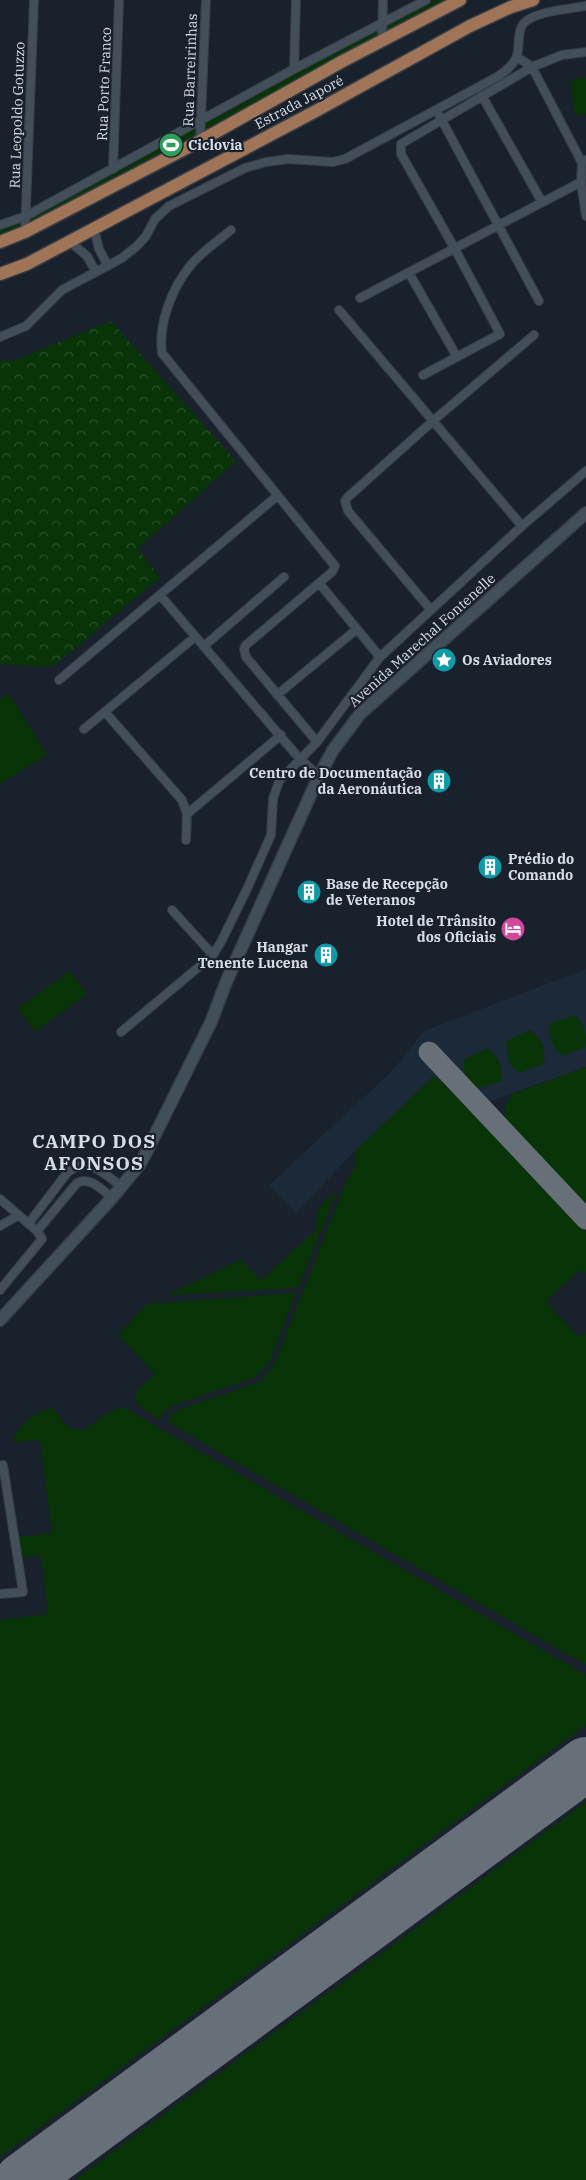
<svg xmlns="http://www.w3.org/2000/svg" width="586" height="2180" font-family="'IBM Plex Serif',serif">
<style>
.built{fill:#1c2939}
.grass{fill:#083408}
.forest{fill:url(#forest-crowns)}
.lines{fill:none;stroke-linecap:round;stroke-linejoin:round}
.taxiway{stroke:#676f78;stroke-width:21}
.runway{stroke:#676f78;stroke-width:54}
.minor-casing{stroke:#373d46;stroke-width:10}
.secondary-casing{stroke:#373d46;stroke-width:14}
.primary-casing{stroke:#373d46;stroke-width:15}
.minor{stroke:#434e5b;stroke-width:8}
.secondary{stroke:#434e5b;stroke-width:11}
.primary{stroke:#9f7457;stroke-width:12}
.labels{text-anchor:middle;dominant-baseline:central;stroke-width:4.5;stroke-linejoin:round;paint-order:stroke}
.street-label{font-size:14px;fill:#d7dde5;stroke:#18212c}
.poi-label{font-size:14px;font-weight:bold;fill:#d7dde5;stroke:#18212c;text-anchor:start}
.district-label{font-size:19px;font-weight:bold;letter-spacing:1px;fill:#d7dde5;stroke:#18212c}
</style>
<defs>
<pattern id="forest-crowns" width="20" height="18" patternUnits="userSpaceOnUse" patternTransform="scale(1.25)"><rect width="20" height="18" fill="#083408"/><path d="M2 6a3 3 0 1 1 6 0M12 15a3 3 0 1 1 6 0" fill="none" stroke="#2b512c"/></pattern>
</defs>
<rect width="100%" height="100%" fill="#18212c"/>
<path class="built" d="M586,969V1067L471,1108L434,1076L355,1151L296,1213L269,1185L391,1072L424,1031Z"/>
<path class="grass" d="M436,0H454L98,185L19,231L0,238V229L15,223L231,110L341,47Z
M586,77V114L575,115L570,80Z
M9,694L47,755L0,784V699Z
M70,971L87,994L35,1032L18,1008Z
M574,1015C586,1025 586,1031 585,1047L562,1056C552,1046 549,1038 549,1024Z
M530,1030C543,1039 546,1049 544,1064L519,1073L509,1063L506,1041Z
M488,1048C499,1058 502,1066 502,1081L482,1088L471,1085L464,1072V1059Z
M586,1067V1204L506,1120V1104L513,1094Z
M434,1076L471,1108L586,1232V1274L580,1270L546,1301L578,1337L586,1331V1665L169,1423V1416L175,1411L260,1382L274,1365L346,1182L355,1167V1151Z
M337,1190L298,1288L167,1295L241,1260L261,1280L316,1230C315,1208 322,1204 337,1190Z
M296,1293L269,1363L256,1377L172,1406L162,1414L160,1420L138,1405L135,1392L155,1374L118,1335L147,1304Z
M53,1408C58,1413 61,1421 65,1424C89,1444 98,1407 125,1408L586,1675V1725L0,2157V1620L48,1614L41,1556L22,1557L19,1537L52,1533L40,1440L13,1442C19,1423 34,1412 53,1408Z
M586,1802V2180H75Z"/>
<path class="forest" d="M111,321L236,461L138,549L160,578L52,667L0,664V361H13Z"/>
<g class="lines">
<path class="taxiway" d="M429,1052L586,1219"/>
<path class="runway" d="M22,2180L586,1764"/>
<defs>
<path id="minor" d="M382,41L383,0
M517,57L532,67L582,163
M294,69L296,0
M482,96L542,202
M439,115L539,301
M200,141L206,0
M586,160L582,163L581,182L586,216
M113,169L119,0
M0,225L26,216L294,69L426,0
M94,228L99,249L108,266
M231,230C218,241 201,252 190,266C172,288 158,324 162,353L335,566L332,572L246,645L244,649L246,657L317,742
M25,232L34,0
M69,241L87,256L96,272
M409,273L457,357
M360,298L581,182
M339,310L522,526
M0,337L26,326L62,290L122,258L137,246L146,236L155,219L169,206L245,168L266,162L288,159L333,162L345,159L497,77C504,72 512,67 516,58C521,48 516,34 523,24C534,11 570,9 586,6
M423,375L500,334L455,249L401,154V144L532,67L562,55L586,52
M319,583L380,657
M160,595L299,758L319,776
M431,610L348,511L345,501L348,497L434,420L534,335
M204,646L284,577
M59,680L277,496
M277,695L357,629
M105,712L182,800L187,814L186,840
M84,729L195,637
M187,814L281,735
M172,910L213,955
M121,1032L213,955L222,940L247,889L271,835L273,799L279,781L317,742L380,657L522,526L586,471
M0,1199L37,1231L42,1239L0,1290
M29,1223L67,1173C88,1155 103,1173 121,1186
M0,1226L19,1215
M37,1231L77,1183C91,1176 102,1190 112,1198
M0,1594L23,1592L3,1465"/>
<path id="secondary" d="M0,1320L112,1198L140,1164L148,1149L211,1022L227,980L319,776L333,750L360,714L586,513"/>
<path id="primary" d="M0,242L25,232L200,141L343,61L460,0
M0,274L27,264L314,112L470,26L511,7L533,0"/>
</defs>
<use href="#minor" class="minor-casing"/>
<use href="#secondary" class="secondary-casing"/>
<use href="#primary" class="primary-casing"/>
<use href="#minor" class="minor"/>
<use href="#secondary" class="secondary"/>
<use href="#primary" class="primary"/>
</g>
<defs>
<symbol id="stadium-disc" viewBox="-11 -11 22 22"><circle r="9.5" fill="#2e9e5b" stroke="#18212c"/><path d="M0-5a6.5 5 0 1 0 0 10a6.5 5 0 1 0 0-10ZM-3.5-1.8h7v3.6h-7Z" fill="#fff"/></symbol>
<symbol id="sight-disc" viewBox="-11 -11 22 22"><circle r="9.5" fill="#0f9aa8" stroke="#18212c"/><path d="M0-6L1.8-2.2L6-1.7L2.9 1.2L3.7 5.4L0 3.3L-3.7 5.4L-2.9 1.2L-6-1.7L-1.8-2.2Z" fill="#fff"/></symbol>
<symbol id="building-disc" viewBox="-11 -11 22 22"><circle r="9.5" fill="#0f9aa8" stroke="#18212c"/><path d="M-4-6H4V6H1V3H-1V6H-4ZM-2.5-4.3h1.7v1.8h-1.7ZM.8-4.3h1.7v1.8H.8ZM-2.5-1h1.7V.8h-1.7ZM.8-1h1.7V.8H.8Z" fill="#fff"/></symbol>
<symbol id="hotel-disc" viewBox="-11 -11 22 22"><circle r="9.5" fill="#d1479c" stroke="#18212c"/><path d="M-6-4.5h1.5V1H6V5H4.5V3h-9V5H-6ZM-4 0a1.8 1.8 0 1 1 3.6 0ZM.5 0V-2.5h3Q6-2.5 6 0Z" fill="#fff"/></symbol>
</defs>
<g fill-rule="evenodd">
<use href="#stadium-disc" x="157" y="131" width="28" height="28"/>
<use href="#sight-disc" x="430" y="646" width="28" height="28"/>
<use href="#building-disc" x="425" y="767" width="28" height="28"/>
<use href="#building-disc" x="476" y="853" width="28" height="28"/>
<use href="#building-disc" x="295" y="878" width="28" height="28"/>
<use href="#hotel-disc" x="499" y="915" width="28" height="28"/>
<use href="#building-disc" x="312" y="941" width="28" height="28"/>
</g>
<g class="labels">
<g class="street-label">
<text transform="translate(190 70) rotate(-88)">Rua Barreirinhas</text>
<text transform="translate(104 84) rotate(-88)">Rua Porto Franco</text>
<text transform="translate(299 102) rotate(-28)">Estrada Japoré</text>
<text transform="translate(17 115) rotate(-88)">Rua Leopoldo Gotuzzo</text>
<text transform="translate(422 640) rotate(-42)">Avenida Marechal Fontenelle</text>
</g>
<g class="poi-label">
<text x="188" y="145">Ciclovia</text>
<text x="462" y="660">Os Aviadores</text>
<text x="422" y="773" text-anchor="end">Centro de Documentação<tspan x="422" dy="16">da Aeronáutica</tspan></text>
<text x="508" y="859">Prédio do<tspan x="508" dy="16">Comando</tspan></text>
<text x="326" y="884">Base de Recepção<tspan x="326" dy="16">de Veteranos</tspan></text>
<text x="496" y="921" text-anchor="end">Hotel de Trânsito<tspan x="496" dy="16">dos Oficiais</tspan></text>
<text x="308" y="947" text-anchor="end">Hangar<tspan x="308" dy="16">Tenente Lucena</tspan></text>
</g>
<g class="district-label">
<text x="94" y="1141">CAMPO DOS<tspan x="94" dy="22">AFONSOS</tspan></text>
</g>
</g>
</svg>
